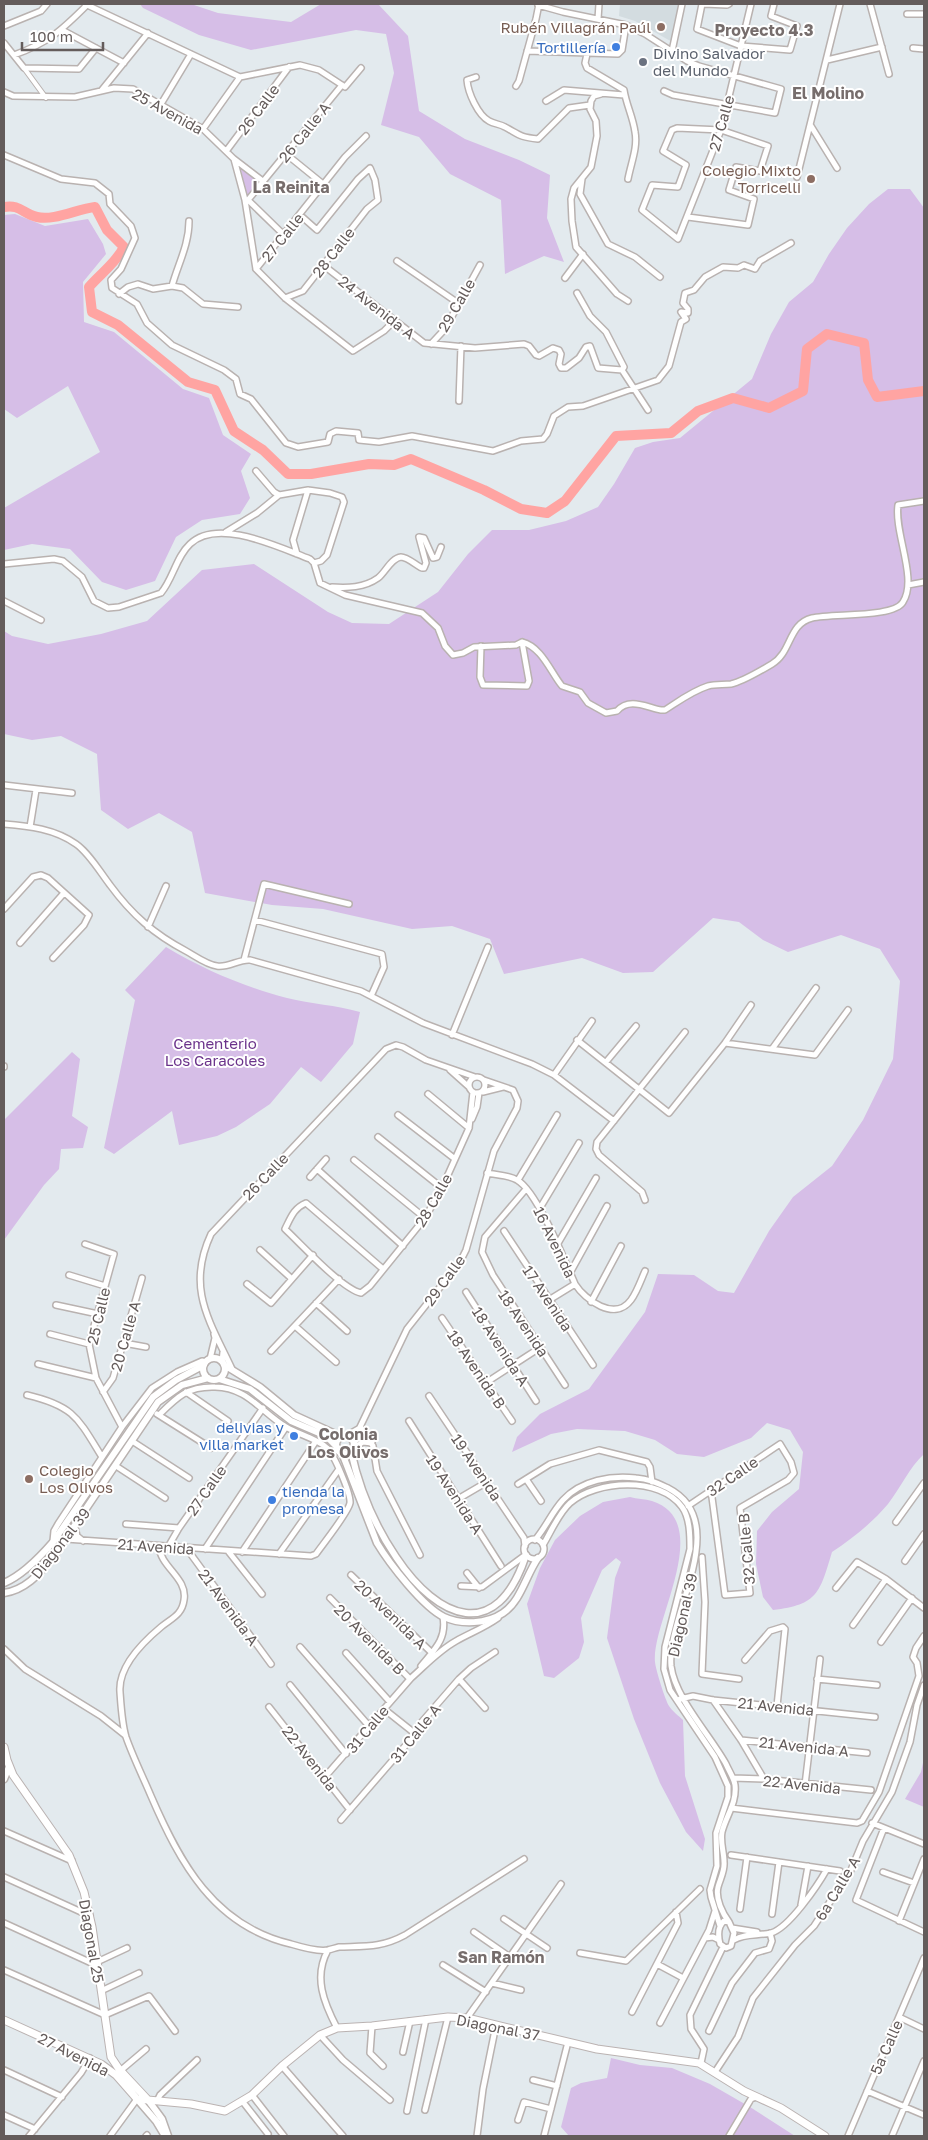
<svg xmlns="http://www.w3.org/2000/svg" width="928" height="2140" font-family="'Golos Text',sans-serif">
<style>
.education{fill:#d3dce0}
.green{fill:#d6bee7}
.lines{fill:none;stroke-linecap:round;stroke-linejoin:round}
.river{stroke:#ffa4a2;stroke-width:10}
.pedestrian-casing{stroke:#b9b2b0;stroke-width:6}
.minor-casing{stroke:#b9b2b0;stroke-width:8}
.tertiary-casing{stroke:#b9b2b0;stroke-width:9}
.secondary-casing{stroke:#bbb3b2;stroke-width:9}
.pedestrian{stroke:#fff;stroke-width:4}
.minor{stroke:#fff;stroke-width:5}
.tertiary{stroke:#fff;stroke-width:6}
.secondary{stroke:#fff;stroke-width:7}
.education-dot{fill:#8d6e63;stroke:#fff;stroke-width:2}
.shop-dot{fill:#3f7fe0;stroke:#fff;stroke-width:2}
.worship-dot{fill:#6b7280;stroke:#fff;stroke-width:2}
.labels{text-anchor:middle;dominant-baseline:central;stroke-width:4;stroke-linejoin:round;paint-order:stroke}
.education-label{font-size:15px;fill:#785e54;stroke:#fff;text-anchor:end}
.shop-label{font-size:15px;fill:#366cbe;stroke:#fff;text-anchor:end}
.worship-label{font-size:15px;fill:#5b616d;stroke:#fff;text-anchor:start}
.street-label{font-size:15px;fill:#645c5b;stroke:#fff}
.park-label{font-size:15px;fill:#6b338b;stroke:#fff}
.neighbourhood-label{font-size:16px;font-weight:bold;fill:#766d6c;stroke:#fff}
</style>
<rect width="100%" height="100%" fill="#e3eaee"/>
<path class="education" d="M620,4H684L674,43L635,21L619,16Z"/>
<path class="green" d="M140,4H191L218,13L291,22L321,4H378L408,36L419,111L465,139L519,160L550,175L547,218L564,262L544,256L505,274L501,200L450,174L419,137L381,125L394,73L386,34L356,30L251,50L199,35L143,8Z
M240,166L260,181L247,196Z
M888,189H910L924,208V1454C909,1468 901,1487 888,1504C872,1523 853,1538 832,1552C820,1592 818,1605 773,1610L763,1597L756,1564L757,1531L772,1512L799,1489L803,1452L790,1430L767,1423L751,1438L704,1457L677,1454L655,1440L625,1431L577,1429L551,1434L512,1452L517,1437L540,1414L589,1389L645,1312L658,1274L694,1275L718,1291L734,1293L769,1231L793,1197L832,1166L863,1120L893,1059L900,981L880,949L841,935L788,952L763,940L739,922L713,918L653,972L623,973L582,958L504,974L490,939L452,926L412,929L323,909L272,905L205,893L192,832L159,813L128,829L101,810L97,754L61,736L32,740L4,734V631L12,636L48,644L101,634L147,621L202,570L254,564L328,612L352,623L389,624L438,592L468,554L492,530H529L566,521L598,507L614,484L635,448L653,442L680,438L752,379L771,334L789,302L813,282L829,254L847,228L869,204Z
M15,214L45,226L88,219L103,244L106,254L83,282L84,322L114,332L183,389L209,398L223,435L251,454L241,471L250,498L240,514L202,520L176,537L155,581L126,590L102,582L70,549L32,544L4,550V508L100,452L68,386L17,418L4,409V215Z
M166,947C205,970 242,986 287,998C311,1004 336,1005 360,1012L353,1044L321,1082L301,1067L270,1104L236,1127L217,1136L179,1145L172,1111L114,1154L104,1148L135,1000L125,990Z
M72,1052L80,1059L72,1116L88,1127L83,1148L61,1149L59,1169L44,1185L4,1240V1120Z
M630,1497C637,1499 645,1499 652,1501C716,1522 651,1622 655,1662C656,1671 665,1699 669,1706C672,1711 679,1716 683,1720L685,1776L705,1839L703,1851L686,1832L660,1783L634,1719L607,1638L615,1578L621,1562L616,1558L602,1570L581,1618L584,1642L579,1658L554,1678L544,1676L527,1604L540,1568L555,1540L580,1516L603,1502Z
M924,1758V1807L905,1799L921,1772Z
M611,2058L640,2065L672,2068L710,2084L750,2107L795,2136H569L561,2127L571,2088L581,2083L607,2078Z"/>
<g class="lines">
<path class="river" d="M4,207C20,204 23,214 37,217C54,221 77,209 95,207L107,230L124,247C116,263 100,274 89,287L92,312L118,325L188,382L215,390L234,431L263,450L288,474H311L369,464L394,465L411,459L484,490L521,509L547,513L565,501L616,436L671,433L698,411L733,398L769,408L803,391L807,349L827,334L864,343L868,380L877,397L924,391"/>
<defs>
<path id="pedestrian" d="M24,68L46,98"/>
<path id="minor" d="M85,4L240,77L300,65L319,70L345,87L361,68
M702,4L697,29L741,46L790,50L797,26L771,16L774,4
M704,4L727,5L729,4
M870,4L889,74
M538,5L563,12L626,25L645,34L687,61L699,66L781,89L775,113L673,95L664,91
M907,14H924
M598,19L599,4
M4,26L41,11L47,4
M62,30L124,63
M4,43L24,68L79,69L96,48
M913,48L924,49
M527,51L618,54L622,50L626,25
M672,51L682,4
M587,54L585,63L587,68L624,90C626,104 633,117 635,132C638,147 631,163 628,179
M14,55C48,43 62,30 87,5
M827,60L882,47
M476,77L467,80C468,93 478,115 489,121C494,124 500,124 505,127C520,135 519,137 538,139L569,108L590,105
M516,86L519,81L536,19L539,4
M101,91L148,33
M4,92L13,96L75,97L114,88L133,89L203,129L234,159L264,182
M601,94L594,96L591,101L590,109L596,121L597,136L591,167L574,188L571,199L572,221L576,247L617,294L628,301
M546,101L564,90L624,95
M161,104L191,54
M811,126L837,168
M203,129L240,77
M227,150L289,67
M286,154L323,184
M4,155L61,179L95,183L109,194L110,204L131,226L135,238L121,269L111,280L112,288L137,304L147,323L172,345L224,370L236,379L240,394L251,399L286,443L298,447L328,442L330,434L336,431L358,433L359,440L379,442L412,436L493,451L521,441L543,439L547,434L554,416L568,407L583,406L658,380L669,366L681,322L686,319L681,312L688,313V309L683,303L685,293L694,290L705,277L723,267L738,268L744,265L755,269L760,261L791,243
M234,159L245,200L256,269L285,298L353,351L384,331L395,320
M797,177L840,4
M582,179L580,194L608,244L635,257L660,277
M245,200H248L342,85
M248,200L284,235
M688,217L748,225L754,199L729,190L736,167L760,171L768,146L721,130L677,128L672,130L663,151L686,165L678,187L652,185L642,210L678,239L721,130L751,4
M397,261L458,303
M323,265L424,343L475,348L524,344L529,346L536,355L539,356L553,348L559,350L561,354L559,364L561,368H566L579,358L586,347L590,346L598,368L622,370
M256,269L345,157L366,136
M565,278L583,254
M172,286C178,264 189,245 189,221
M577,293L590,316L606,332L624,367L622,370L648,410
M119,294L128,287L138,284L153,289L172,286L183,288L203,304L238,307
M285,298L303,291L367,209L378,200L375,180L370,168L358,179L317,230L300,215
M431,344L445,329L480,265
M459,401L461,346
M256,471L274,492L279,495
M226,532L257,513L279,495L308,490L330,493L342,497L344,502L327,555L321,561L314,563
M297,554L293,540L308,490
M4,564L54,559L63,561L82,577L94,601L108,608L119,607L161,593C173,579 176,557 190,544C218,517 280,548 310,559L314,563L320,583L345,595L422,613L438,628L445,646L453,655L463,653L474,647L516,645L522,642
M908,585L924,582
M332,587C347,588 364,588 378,578C385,573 391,558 401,557C407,557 416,565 422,568H424L426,563L419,537L424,538L433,558L437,557L441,547
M4,601L41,620
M522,642C542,647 551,673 562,686L580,692L588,703L606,713L617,711C629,697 646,707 661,710H665C679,701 692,691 708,686C716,684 723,685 731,684C741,682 762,670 772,664C792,652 788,624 812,618C832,613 894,618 903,602C918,579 894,533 898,505L924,501
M481,646L480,677L483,685L527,686L529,681L522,642
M4,785L72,793
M4,824C29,826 55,829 76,844C89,853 100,872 110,885C132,915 154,934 186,951C195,956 207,965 217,966C228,968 239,959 250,960L361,991L423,1023L532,1064L554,1075L614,1121
M30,827L36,790
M4,909L33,877L41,875L48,878L89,915L84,925L53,958
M255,920L382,954L384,967L371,996
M148,927L166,886
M20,943L64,893
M244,960L264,884L349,904
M452,1035L488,947
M577,1040L669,1113L725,1043L751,1005
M725,1043L815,1055L848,1010
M772,1049L816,988
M606,1062L636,1026
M4,1067V1066
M450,1070L469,1087
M554,1075L592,1021
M469 1085a8 8 0 1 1 16 0a8 8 0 1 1-16 0Z
M483,1092L503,1087
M428,1094L469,1128
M398,1115L455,1159
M472,1119L477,1107L479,1093
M378,1137L442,1188
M354,1160L425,1218
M317,1169L403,1246
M487,1173C496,1175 509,1175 517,1180C537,1191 565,1261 575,1284C585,1300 615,1322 631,1300C637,1292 641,1280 645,1271
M310,1177L326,1159
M518,1180L557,1115
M526,1189L485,1237L482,1252L493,1275L565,1385
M645,1200L642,1192L599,1155L596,1149L597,1142L685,1032
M540,1208L579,1143
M504,1231L593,1365
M85,1244L114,1254L89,1344L96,1378L122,1427
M557,1245L596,1178
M260,1250L292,1279
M383,1269L306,1203C294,1208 291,1217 285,1229C301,1244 342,1289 361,1293L370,1286L425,1218L442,1188L469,1128L473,1092
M570,1273L607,1206
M69,1275L105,1286
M247,1284L271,1303L313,1255
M466,1292L536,1401
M549,1300L575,1284
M591,1302L621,1246
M316,1303L347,1331
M56,1305L98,1314
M442,1318L512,1421
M295,1326L336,1362
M50,1334L89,1344
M124,1343L146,1347
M271,1351L339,1279
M210,1359L215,1338L214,1334
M222,1362L223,1352
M38,1364L96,1378
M232,1369C209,1320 186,1288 211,1234L386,1049L396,1045L403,1047L426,1060L475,1077
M487,1382L541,1347
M103,1392L113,1378L142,1278
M186,1392L228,1421
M27,1395C74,1406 78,1418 102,1457
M429,1396L524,1538L525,1546
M157,1414L211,1448
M409,1421L501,1566
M360,1427L373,1446L377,1471L420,1555
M346,1436L360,1428
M132,1441L189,1478
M354,1445L360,1427L407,1329L460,1262L466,1250L494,1151L517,1108L518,1101L513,1090L484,1080
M354,1448L363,1442L372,1443
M116,1466L165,1498
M526,1479L541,1501
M518,1484L550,1464L599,1450L647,1462L650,1467L652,1482
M458,1499L487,1482
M688,1506L780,1444L791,1462L794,1473L788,1480L740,1508L750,1593L725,1595L711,1490
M896,1522L924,1483
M126,1524L179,1528
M75,1527L77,1536L83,1541
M66,1539L311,1556L316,1554C323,1544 348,1513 350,1503C351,1494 334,1454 327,1448C316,1438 299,1435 286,1427C262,1413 247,1387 215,1387C188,1386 177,1397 160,1414
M524 1549a10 10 0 1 1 20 0a10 10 0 1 1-20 0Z
M535,1540C546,1527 552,1512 563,1500C581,1480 612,1475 636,1478C649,1479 657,1483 668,1488C734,1522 666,1615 671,1666C675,1698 710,1735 726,1764C729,1771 734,1778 735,1785C737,1803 726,1816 722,1832C720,1842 724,1852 724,1862C725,1871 720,1879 718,1887C715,1899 723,1914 729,1922
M53,1541L54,1531L58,1524L122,1427L152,1388L177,1372L202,1361L206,1362
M543,1545C551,1532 558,1514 570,1503C596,1480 660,1476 682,1507C690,1518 690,1536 690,1549L665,1647L664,1669L670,1690L715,1757L728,1786V1797L716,1833L717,1866L710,1890L711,1897L720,1926
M159,1546C160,1567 188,1578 184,1600C182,1615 172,1618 161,1627C143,1642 118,1667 120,1692C121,1706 122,1724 126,1737C133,1757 143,1777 151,1796C180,1863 214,1926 291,1944C301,1947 318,1952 328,1950C332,1949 335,1948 339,1947C365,1946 381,1948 405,1935L524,1859
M168,1547L179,1528L263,1408
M187,1549L271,1664
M205,1549L286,1427
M228,1551L262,1594
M242,1552L316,1441
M279,1554L339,1469
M702,1557L705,1602L702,1674L739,1679
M905,1561L924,1534
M467,1573L479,1588
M351,1575L432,1653
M461,1586L482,1587L524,1556
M836,1588L857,1562L886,1579L924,1608
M330,1598L410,1679C425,1666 438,1651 456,1641C470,1633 484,1628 498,1618
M853,1625L886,1579
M881,1642L912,1598
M300,1647L369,1726
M4,1649L25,1669L101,1716L125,1735
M346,1653L390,1702
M745,1660L770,1631L783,1627L785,1629L777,1706
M421,1666C434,1650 447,1639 443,1617
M459,1679L485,1708
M817,1679L877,1685
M290,1685L346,1754
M680,1699L693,1696L713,1700L875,1717
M713,1700L741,1740L764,1779
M269,1707L350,1810
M384,1709L413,1732
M741,1740L867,1753
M324,1778L411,1678
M733,1778L764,1779L871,1790
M805,1785L820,1659
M731,1808L857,1823L862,1821L879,1792L919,1676L917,1663L913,1657L916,1648L924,1636
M341,1820L412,1738L413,1732L459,1679L471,1668L495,1652
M872,1823L924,1844
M884,1828L856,1900L924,1932
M4,1831L72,1861
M731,1855L840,1871
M883,1872L914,1883
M4,1877L90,1916
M801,1905L808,1866
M740,1909L747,1857
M772,1914L779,1862
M504,1919L547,1948
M724,1921L729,1922L734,1933L731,1946L726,1948L720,1944C718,1936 717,1927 724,1921Z
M899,1921L924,1859
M4,1923L98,1966
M732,1928L757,1932
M474,1932L510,1957
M705,1938L713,1937L719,1940
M734,1940C745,1933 758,1936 771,1933C789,1928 818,1885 827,1869
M328,1950C313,1977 324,2003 337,2028
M580,1953L626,1961L700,1889
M97,1962L127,1948
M657,1964L683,1978
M443,1965L486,1992
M4,1970L105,2015L149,1996L175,2031
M492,1983L521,1990
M101,1991L139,1973
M632,2012L678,1923L676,1912
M899,2017L924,2029
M467,2018L561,1884
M660,2023L709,1930L715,1911
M372,2026L370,2053L383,2066
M709,2031L732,1983L755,1953L769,1949L772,1941L770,1933
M320,2035L343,2060L390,2100
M403,2052L410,2021
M701,2063L704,2049L691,2029L690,2015L723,1947
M282,2066L343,2136
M4,2070L62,2097
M120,2071L146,2049
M715,2072L738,2037L753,1998L795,1945L814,1926L851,1870L863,1841L892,1792L910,1742L917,1705L924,1685
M533,2080L557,2086
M867,2091L924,2115
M252,2095L284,2136
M157,2101L160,2095L197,2060
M243,2102L268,2134
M425,2110L448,2017
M407,2111L426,2019
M4,2115L35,2129
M518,2120L524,2102L551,2109
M29,2136L81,2073L90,2058
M110,2136L137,2099
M146,2136L147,2135
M477,2136L483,2089L496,2025
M544,2136L568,2042
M729,2136L751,2099L756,2097
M848,2136L924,1958
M892,2136L924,2061"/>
<path id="tertiary" d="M203 1369a11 11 0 1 1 22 0a11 11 0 1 1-22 0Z
M224,1365L260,1387L294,1415L342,1437
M219,1379L250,1389L291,1421L326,1436L337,1447
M336 1445a9 9 0 1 1 18 0a9 9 0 1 1-18 0Z
M351,1451C359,1488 375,1526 396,1557C438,1620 497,1644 526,1555
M342,1453L377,1543C389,1563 423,1607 444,1617C461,1625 487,1624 503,1613C521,1601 526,1575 538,1558
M4,1583C23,1575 40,1557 53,1542L153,1397L176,1380L204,1365
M4,1593C25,1590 38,1575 52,1559L158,1402L182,1385L208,1378
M4,1779L9,1767
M137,2099L156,2121L165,2136
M148,2100L162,2119L168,2136"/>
<path id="secondary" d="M4,1747L7,1760L13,1775L69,1855L84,1892L92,1927L111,2057L119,2069L148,2100
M4,2020L101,2064L116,2075L137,2099L191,2104L225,2111L252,2095L282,2066L320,2035L337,2028L372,2026L448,2017L467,2018L597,2049L699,2063L744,2091L781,2108L825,2136"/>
</defs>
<use href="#pedestrian" class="pedestrian-casing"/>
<use href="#minor" class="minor-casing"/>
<use href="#tertiary" class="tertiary-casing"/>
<use href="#secondary" class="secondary-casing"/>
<use href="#pedestrian" class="pedestrian"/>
<use href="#minor" class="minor"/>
<use href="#tertiary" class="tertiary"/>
<use href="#secondary" class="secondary"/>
</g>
<g class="education-dot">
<circle cx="661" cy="27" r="5"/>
<circle cx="811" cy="179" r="5"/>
<circle cx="29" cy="1479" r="5"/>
</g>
<g class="shop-dot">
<circle cx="616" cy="47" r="5"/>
<circle cx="294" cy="1436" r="5"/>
<circle cx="272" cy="1500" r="5"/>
</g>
<circle class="worship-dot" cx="643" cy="62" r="5"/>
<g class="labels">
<g class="education-label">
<text x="651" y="27">Rubén Villagrán Paúl</text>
<text x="801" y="170">Colegio Mixto<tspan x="801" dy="17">Torricelli</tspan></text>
<text x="39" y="1470" text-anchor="start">Colegio<tspan x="39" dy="17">Los Olivos</tspan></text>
</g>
<g class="shop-label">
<text x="606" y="47">Tortillería</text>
<text x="284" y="1427">delivias y<tspan x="284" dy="17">villa market</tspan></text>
<text x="282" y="1491" text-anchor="start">tienda la<tspan x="282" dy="17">promesa</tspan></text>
</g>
<g class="worship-label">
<text x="653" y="53">Divino Salvador<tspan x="653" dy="17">del Mundo</tspan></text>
</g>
<g class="street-label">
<text transform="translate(258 109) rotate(-53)">26 Calle</text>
<text transform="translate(168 111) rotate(29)">25 Avenida</text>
<text transform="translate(721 123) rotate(-74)">27 Calle</text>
<text transform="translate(304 132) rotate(-51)">26 Calle A</text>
<text transform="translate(282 237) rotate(-51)">27 Calle</text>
<text transform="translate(333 252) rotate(-52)">28 Calle</text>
<text transform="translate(456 305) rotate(-60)">29 Calle</text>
<text transform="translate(377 307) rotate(38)">24 Avenida A</text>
<text transform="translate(265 1176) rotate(-46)">26 Calle</text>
<text transform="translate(433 1200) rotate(-60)">28 Calle</text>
<text transform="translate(555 1242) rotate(64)">16 Avenida</text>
<text transform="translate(444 1280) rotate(-54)">29 Calle</text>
<text transform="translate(548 1298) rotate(56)">17 Avenida</text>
<text transform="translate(98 1316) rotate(-77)">25 Calle</text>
<text transform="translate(524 1323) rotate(56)">18 Avenida</text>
<text transform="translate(125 1336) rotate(-74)">20 Calle A</text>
<text transform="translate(501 1346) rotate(57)">18 Avenida A</text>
<text transform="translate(477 1369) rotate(56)">18 Avenida B</text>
<text transform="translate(477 1467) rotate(56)">19 Avenida</text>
<text transform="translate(732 1476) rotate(-34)">32 Calle</text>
<text transform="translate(206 1490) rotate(-55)">27 Calle</text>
<text transform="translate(455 1494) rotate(57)">19 Avenida A</text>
<text transform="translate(60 1543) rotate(-52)">Diagonal 39</text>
<text transform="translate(156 1546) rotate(4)">21 Avenida</text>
<text transform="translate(746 1549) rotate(-95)">32 Calle B</text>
<text transform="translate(229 1607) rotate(54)">21 Avenida A</text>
<text transform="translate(391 1614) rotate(44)">20 Avenida A</text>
<text transform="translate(682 1615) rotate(-77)">Diagonal 39</text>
<text transform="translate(370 1639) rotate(45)">20 Avenida B</text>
<text transform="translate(776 1706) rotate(6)">21 Avenida</text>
<text transform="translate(367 1729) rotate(-50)">31 Calle</text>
<text transform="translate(415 1733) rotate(-51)">31 Calle A</text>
<text transform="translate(804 1746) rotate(6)">21 Avenida A</text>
<text transform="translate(310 1758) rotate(52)">22 Avenida</text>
<text transform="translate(802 1784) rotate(6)">22 Avenida</text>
<text transform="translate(837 1888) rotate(-59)">6a Calle A</text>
<text transform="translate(92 1941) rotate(80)">Diagonal 25</text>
<text transform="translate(498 2027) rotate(11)">Diagonal 37</text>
<text transform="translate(886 2047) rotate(-66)">5a Calle</text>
<text transform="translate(74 2054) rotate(27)">27 Avenida</text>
</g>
<g class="park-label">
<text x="215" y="1043">Cementerio<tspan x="215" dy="17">Los Caracoles</tspan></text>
</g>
<g class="neighbourhood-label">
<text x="764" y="30">Proyecto 4.3</text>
<text x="828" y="93">El Molino</text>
<text x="291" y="187">La Reinita</text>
<text x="348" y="1434">Colonia<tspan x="348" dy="18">Los Olivos</tspan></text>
<text x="501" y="1957">San Ramón</text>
</g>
</g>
<rect width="928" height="2140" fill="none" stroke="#645c5b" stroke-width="10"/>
<path d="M22 42v8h81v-8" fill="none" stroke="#645c5b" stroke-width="2.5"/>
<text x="30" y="42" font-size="15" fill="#645c5b" stroke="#ffffff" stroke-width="4" paint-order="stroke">100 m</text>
</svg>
